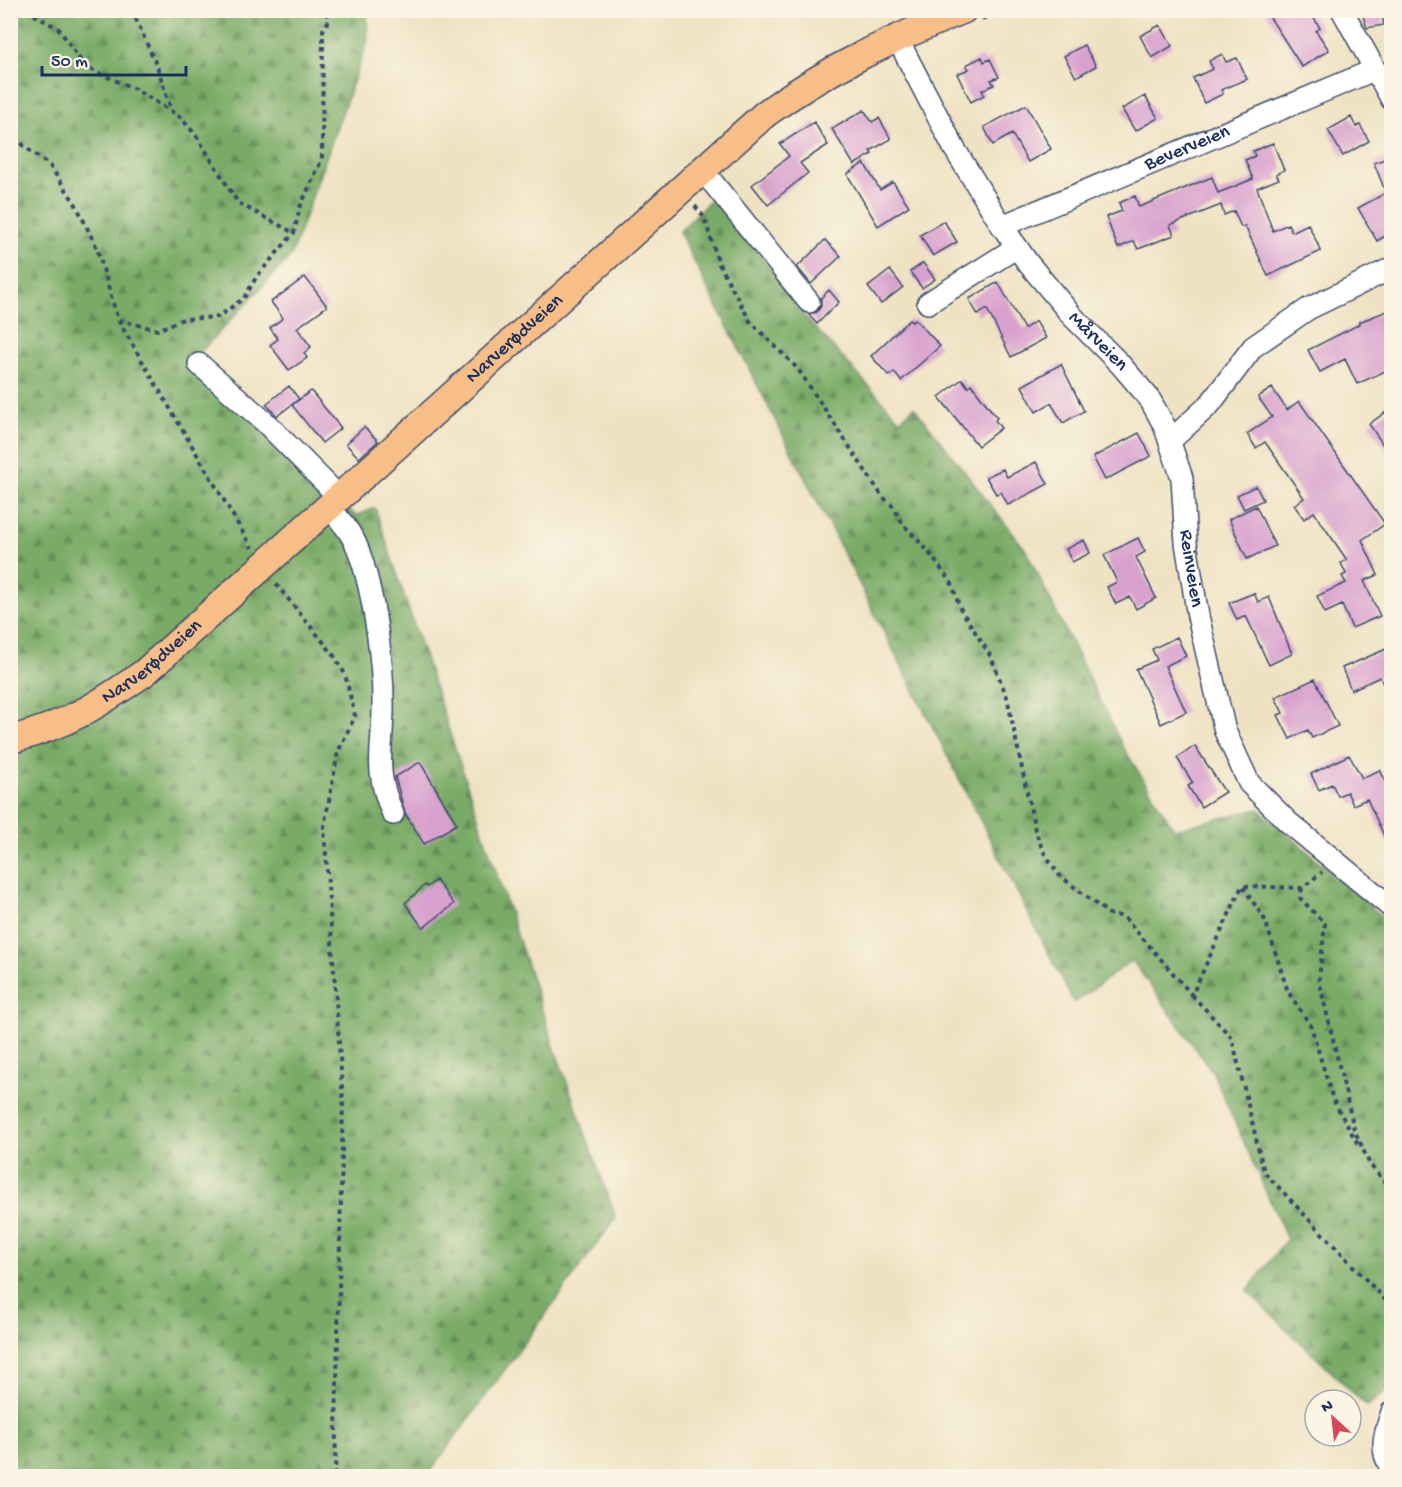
<svg xmlns="http://www.w3.org/2000/svg" width="1402" height="1487" font-family="'Gochi Hand',sans-serif">
<style>
.forest{fill:url(#forest-firs);stroke:#4a6d62;stroke-width:1.5}
.building{fill:#d8a0ce}
.lines{fill:none;stroke-linecap:round;stroke-linejoin:round}
.minor-casing{stroke:#3b4a6d;stroke-width:24}
.major-casing{stroke:#3b4a6d;stroke-width:30}
.path{stroke:#3b4a6d;stroke-width:4;stroke-dasharray:4.5 4.5;stroke-linecap:butt}
.minor{stroke:#fff;stroke-width:21}
.major{stroke:#f7be88;stroke-width:27}
.labels{text-anchor:middle;dominant-baseline:central;stroke-width:4.5;stroke-linejoin:round;paint-order:stroke}
.street-label{font-size:20px;fill:#1b2f5e;stroke:#fcf5e5}
</style>
<defs>
<pattern id="forest-firs" width="22" height="20" patternUnits="userSpaceOnUse" patternTransform="scale(1.5)"><rect width="22" height="20" fill="#79ab66"/><path d="M5 1l3.5 6h-7zM16 11l3.5 6h-7z" fill="#628c57"/></pattern>
</defs>
<rect width="100%" height="100%" fill="#fcf5e5"/>
<filter id="ink" filterUnits="userSpaceOnUse"><feTurbulence type="fractalNoise" baseFrequency=".0167" numOctaves="2"/><feDisplacementMap in="SourceGraphic" scale="12" xChannelSelector="R" yChannelSelector="G"/><feConvolveMatrix kernelMatrix="1 2 1 2 8 2 1 2 1" color-interpolation-filters="sRGB"/></filter>
<filter id="wash" filterUnits="userSpaceOnUse"><feTurbulence type="fractalNoise" baseFrequency=".008" numOctaves="4" result="noise"/><feDisplacementMap in="SourceGraphic" scale="24" xChannelSelector="R" yChannelSelector="G"/><feGaussianBlur stdDeviation="1.35" result="paint"/><feColorMatrix in="noise" values="0 0 0 0 0 0 0 0 0 0 0 0 0 0 0 0 0 1.4 0 .05"/><feComposite in="paint" operator="in"/></filter>
<g filter="url(#wash)">
<rect width="100%" height="100%" fill="#efe2c2"/>
<path class="forest" d="M10,11H367L368,40L291,256L190,363L356,516L375,508L557,1055L616,1218L427,1476H11Z
M716,195L804,316L900,420L914,407L1025,549L1123,747L1174,829L1259,809L1391,924V1388L1367,1406L1247,1291L1287,1239L1212,1071L1132,960L1074,1003L679,232Z"/>
<g id="blocks">
<path class="building" d="M1265,10H1309L1320,28L1316,31L1329,50L1302,67Z
M1361,10H1381L1384,25L1367,28Z
M1160,25L1172,46L1152,58L1140,36Z
M1084,45L1096,66L1076,77L1064,56Z
M1222,54L1226,62L1237,58L1247,79L1221,90L1223,94L1204,103L1193,78L1213,69L1209,61Z
M982,57L984,62L990,59L999,77L991,80L994,85L982,90L984,95L971,102L957,74L969,69L966,65Z
M1145,96L1158,118L1135,131L1122,109Z
M1026,105L1051,149L1028,162L1012,134L993,145L984,127Z
M864,110L872,122L879,118L891,139L870,151L872,154L854,165L832,129Z
M1351,117L1356,127L1360,125L1369,141L1343,156L1328,130Z
M814,122L828,145L800,163L808,173L768,205L752,185L789,156L780,144Z
M1273,143L1284,170L1276,174L1279,179L1257,188L1273,231L1288,224L1292,232L1308,224L1321,251L1268,276L1245,226L1241,227L1234,211L1224,215L1221,205L1170,225L1174,235L1138,249L1134,241L1118,248L1106,217L1122,211L1119,203L1135,196L1139,207L1212,177L1218,193L1253,179L1245,160L1255,156L1253,151Z
M1392,156V232L1377,241L1358,208L1386,193L1374,163Z
M864,163L880,190L893,182L909,206L878,226L847,174Z
M944,221L957,242L933,256L920,235Z
M825,240L841,256L811,284L797,267Z
M923,263L935,279L922,288L910,272Z
M890,270L903,287L881,304L868,287Z
M305,277L327,306L297,328L311,347L304,353L307,358L289,370L270,345L278,339L270,328L283,318L271,302Z
M998,282L1024,329L1036,321L1046,338L1011,357L987,309L978,315L969,299Z
M829,290L839,302L817,324L808,314L817,312L821,306V298Z
M1392,309V368L1357,384L1345,359L1320,372L1308,350L1360,324L1359,322Z
M910,319L912,322L915,319L940,346L901,381L894,372L889,376L871,356Z
M1061,364L1084,411L1063,423L1051,403L1036,412L1022,386Z
M962,379L968,387L971,384L997,418L995,420L1001,428L978,446L939,397Z
M289,386L299,399L277,416L266,404Z
M1272,388L1287,410L1299,401L1385,524L1362,540L1378,575L1364,581L1380,616L1352,628L1342,605L1325,613L1317,596L1346,583L1342,576L1346,574L1341,563L1347,560L1314,512L1304,519L1294,505L1304,498L1265,442L1256,448L1247,434L1272,417L1258,397Z
M311,391L341,428L322,443L292,405Z
M1392,408V458L1369,424Z
M364,427L378,441L359,458L346,444Z
M1139,433L1151,456L1105,480L1093,457Z
M1036,462L1048,484L1008,505L1001,492L996,494L986,477L1003,469L1007,477Z
M1256,486L1263,500L1244,509L1237,495Z
M1256,506L1275,546L1247,559L1229,519Z
M1138,538L1145,552L1136,557L1156,598L1136,609L1130,597L1116,604L1107,587L1117,582L1104,555Z
M1084,540L1090,553L1072,562L1066,549Z
M1254,593L1258,602L1269,597L1292,654L1269,665L1246,616L1237,620L1229,603Z
M1177,637L1186,656L1165,666L1186,712L1161,724L1136,669L1157,660L1152,649Z
M1391,647V703L1380,677L1351,690L1342,668Z
M1315,679L1338,726L1312,738L1308,730L1290,739L1278,715L1283,713L1275,697Z
M1195,746L1225,792L1201,807L1188,786L1193,783L1177,758Z
M1349,755L1362,778L1380,770L1392,794V853L1367,799L1353,805L1347,792L1338,796L1332,784L1319,790L1311,774Z
M420,762L457,824L424,844L405,813L395,777Z
M436,880L454,904L423,928L405,903L425,885L427,887Z"/>
</g>
</g>
<g filter="url(#ink)">
<use href="#blocks" fill-opacity="0" stroke="#3b4a6d" stroke-width="1.5"/>
<g class="lines">
<defs>
<g id="minor">
<path d="M1342,10L1392,100"/>
<path id="s1" d="M897,38L954,148L1002,226L1028,263L1073,317L1120,364L1149,398L1164,425L1182,478L1186,543L1198,616L1225,731L1249,783L1288,822L1392,908"/>
<path d="M701,171L713,183L809,302"/>
<path id="s2" d="M1002,226L1374,70"/>
<path d="M928,303L1017,247"/>
<path d="M199,364L266,423L341,499"/>
<path d="M1170,441L1210,404L1253,347L1308,309L1392,268"/>
<path d="M330,508C341,521 352,533 358,549C374,592 384,665 383,711C382,756 374,770 393,814"/>
<path d="M1392,1412C1385,1433 1378,1450 1392,1469"/>
</g>
<g id="major">
<path id="s3" d="M10,740C69,724 95,707 144,673L765,114C826,69 893,39 963,10"/>
</g>
</defs>
<use href="#minor" class="minor-casing"/>
<use href="#major" class="major-casing"/>
<path class="path" d="M26,10L59,29L85,67L135,89L179,116L196,135L238,203L294,233
M132,10L158,69L171,110
M982,19L1003,10
M10,129L24,146L50,166L75,203L97,248L118,320L252,548
M695,206L704,217L719,264L750,321L798,369L882,496L894,507L902,523L928,551L952,584L960,608L991,657L1007,697L1035,830L1043,851L1059,875L1109,914L1124,917L1192,995L1242,886L1302,888L1322,872
M119,320L158,330L183,319L218,317L244,298L257,276L294,233L300,207L322,159L323,30L329,20L325,10
M276,584L333,654L345,674L355,716L338,752L324,827L343,1101L335,1476
M1243,887L1265,920L1288,992L1311,1026L1333,1100L1359,1146
M1302,888L1300,898L1325,924L1319,980L1354,1129L1370,1165L1392,1189
M1192,995L1232,1038L1264,1172L1392,1307"/>
<use href="#minor" class="minor"/>
<use href="#major" class="major"/>
</g>
</g>
<g class="labels">
<g class="street-label">
<text stroke="none"><textPath href="#s2" startOffset="201">Beverveien</textPath></text>
<text stroke="none"><textPath href="#s3" startOffset="650">Narverødveien</textPath></text>
<text stroke="none"><textPath href="#s1" startOffset="366">Mårveien</textPath></text>
<text stroke="none"><textPath href="#s1" startOffset="620">Reinveien</textPath></text>
<text stroke="none"><textPath href="#s3" startOffset="164">Narverødveien</textPath></text>
</g>
</g>
<rect width="1402" height="1487" fill="none" stroke="#fcf5e5" stroke-width="36"/>
<g transform="translate(1333 1418) rotate(333)"><circle r="28" fill="#fcf5e5" stroke="#a2a6af" stroke-width="1.5"/>
<path d="M0-4.5L10 22L0 15L-10 22Z" fill="#d1495b"/>
<text y="-9" font-size="16" font-weight="bold" text-anchor="middle" fill="#1b2f5e">N</text>
</g>
<path d="M42 66v9h144v-9" fill="none" stroke="#1b2f5e" stroke-width="3"/>
<text x="51" y="66" font-size="18" fill="#1b2f5e" stroke="#fcf5e5" stroke-width="4.5" paint-order="stroke">50 m</text>
</svg>
